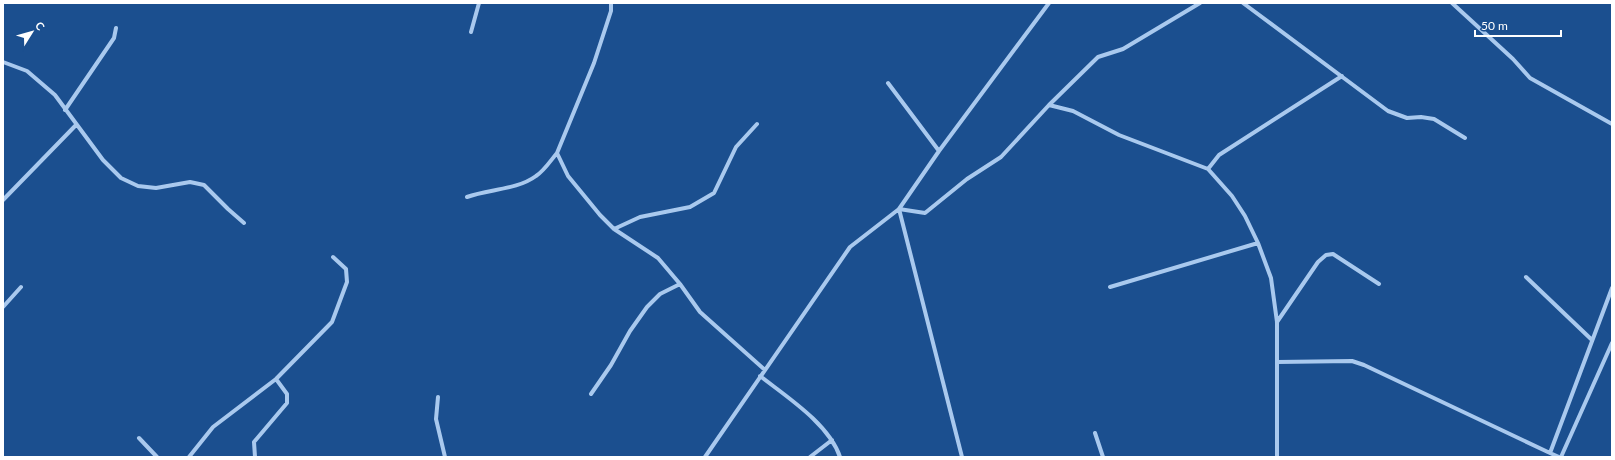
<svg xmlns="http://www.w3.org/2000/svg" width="1615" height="460" font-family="Lato,sans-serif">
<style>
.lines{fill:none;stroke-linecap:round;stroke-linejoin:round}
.street{stroke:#a9c9ee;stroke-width:4}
</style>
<rect width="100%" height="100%" fill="#1b4f8f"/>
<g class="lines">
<path class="street" d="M611,3V11L594,63L557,153L568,176L600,215L614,229L658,258L680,284L700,312L765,370
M1243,3L1388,111L1407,118L1421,117L1434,119L1465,138
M1452,3L1513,59L1530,78L1612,124
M471,32L479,3
M3,62L27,71L55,95L103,160L121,178L138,186L156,188L190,182L204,185L228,209L244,223
M888,83L939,151
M1049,105L1073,111L1119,135L1208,169L1232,196L1245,216L1258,243L1271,278L1277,322V457
M65,110L114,38L116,28
M1208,169L1219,155L1342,76
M467,197C489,189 517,190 536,176C544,171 551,160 557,153
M3,200L76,125
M614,229L640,217L690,207L714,193L736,147L757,124
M1526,277L1592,340
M1110,287L1258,243
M3,307L21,287
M1277,322L1318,262L1326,255L1333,254L1379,284
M1277,362L1352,361L1364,365L1550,453L1612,288
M760,376C787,397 829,424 840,457
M591,394L611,365L630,331L647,307L660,294L680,284
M438,397L436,419L445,457
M1095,433L1103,457
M139,438L157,457
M1550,453L1559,457
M189,457L213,427L276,379L332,322L347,282L346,269L333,257
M255,457L254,442L287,403V394L276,379
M705,457L850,247L899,209L939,151L1049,3
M810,457L832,440
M962,457L899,209L925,213L967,179L1001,157L1049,105L1098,57L1123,49L1200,3
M1561,457L1612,343"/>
</g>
<rect width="1615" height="460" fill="none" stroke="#ffffff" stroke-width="8"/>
<g transform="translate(32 32) rotate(53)" stroke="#1b4f8f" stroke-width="3" paint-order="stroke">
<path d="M0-3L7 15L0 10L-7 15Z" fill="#ffffff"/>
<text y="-6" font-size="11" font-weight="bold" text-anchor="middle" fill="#ffffff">С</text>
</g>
<path d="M1475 30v6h86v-6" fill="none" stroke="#ffffff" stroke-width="2"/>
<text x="1481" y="30" font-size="12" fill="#ffffff" stroke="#1b4f8f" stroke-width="3" paint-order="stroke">50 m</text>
</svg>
